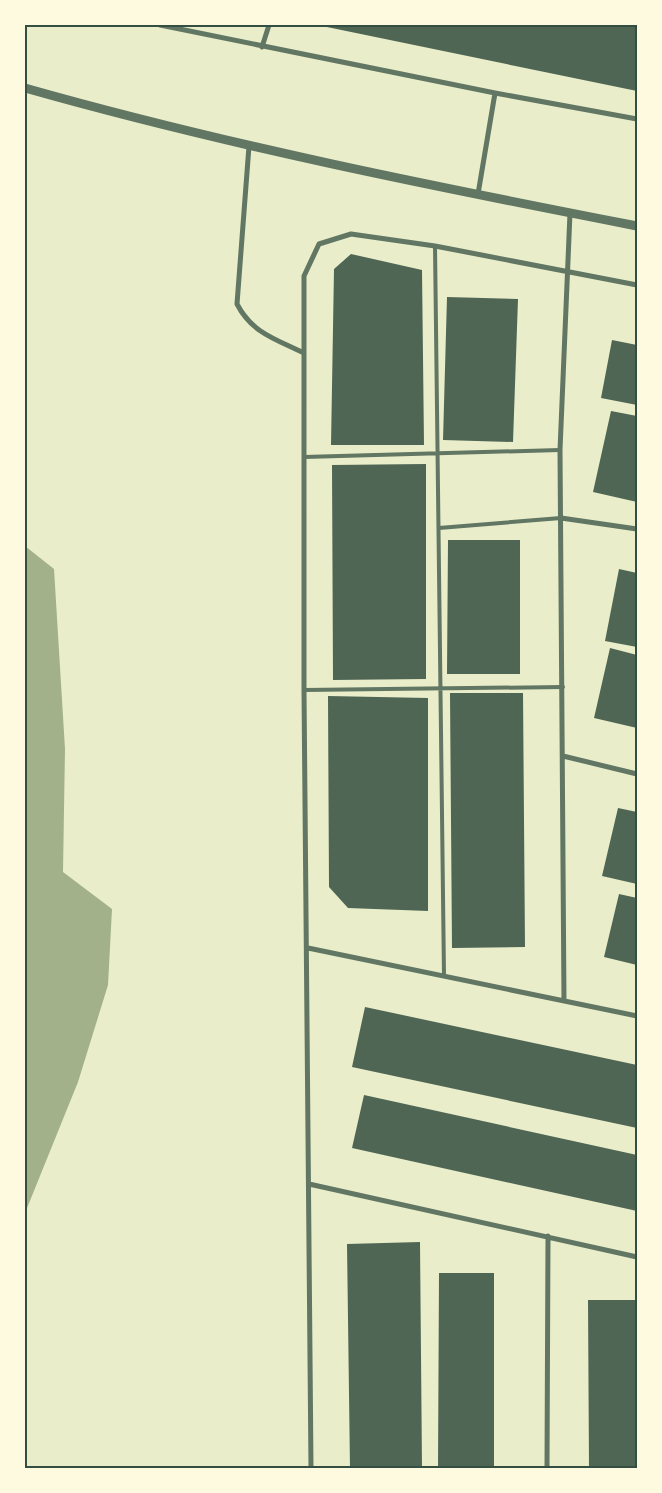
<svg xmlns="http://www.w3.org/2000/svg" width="662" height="1493" font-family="'Titillium Web',sans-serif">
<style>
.water{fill:#a3b18a}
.building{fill:#4f6655}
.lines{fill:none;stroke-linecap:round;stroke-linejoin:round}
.service{stroke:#617663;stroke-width:4}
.minor{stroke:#617663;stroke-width:5}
.tertiary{stroke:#617663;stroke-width:9}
.neatline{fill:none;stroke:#344e41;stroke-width:2}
</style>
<rect width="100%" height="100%" fill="#e9edc9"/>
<path class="water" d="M25,546L54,569L65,749L63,872L112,909L108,985L78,1082L25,1213Z"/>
<path class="building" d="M637,25V91L322,26V25Z
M351,254L422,270L424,445H331L334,269Z
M447,297L518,299L513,442L443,440Z
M612,340L637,345V405L601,398Z
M611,411L637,416V502L593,492Z
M426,464V679L333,680L332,465Z
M448,540H520V674H447Z
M619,569L637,573V647L605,641Z
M610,648L637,655V728L594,718Z
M450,693H523L525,947L452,948Z
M328,696L428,698V911L348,908L329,887Z
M618,808L637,812V884L602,876Z
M619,894L637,898V965L604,957Z
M365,1007L637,1065V1128L352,1067Z
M364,1095L637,1155V1211L352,1148Z
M420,1242L422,1468H350L347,1244Z
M439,1273H494V1468H438Z
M588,1300H637V1468H589Z"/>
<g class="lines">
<path class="service" d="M435,246L444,976
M304,457L560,450
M439,528L561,518
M304,690L563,687"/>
<path class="minor" d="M160,25L495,93L637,119
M262,47L269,25
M249,146L237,304C252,333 275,339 304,353
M478,194L495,93
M561,518L637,529
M563,756L637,774
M308,948L637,1016
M564,1001L560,450L570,213
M309,1184L637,1257
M311,1468L304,690V276L319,244L351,234L435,246L637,285
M547,1468L548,1236"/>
<path class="tertiary" d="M25,88C226,145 432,186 637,226"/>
</g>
<rect width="662" height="1493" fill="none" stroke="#fefae0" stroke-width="52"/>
<rect x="26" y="26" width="610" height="1441" class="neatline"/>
</svg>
